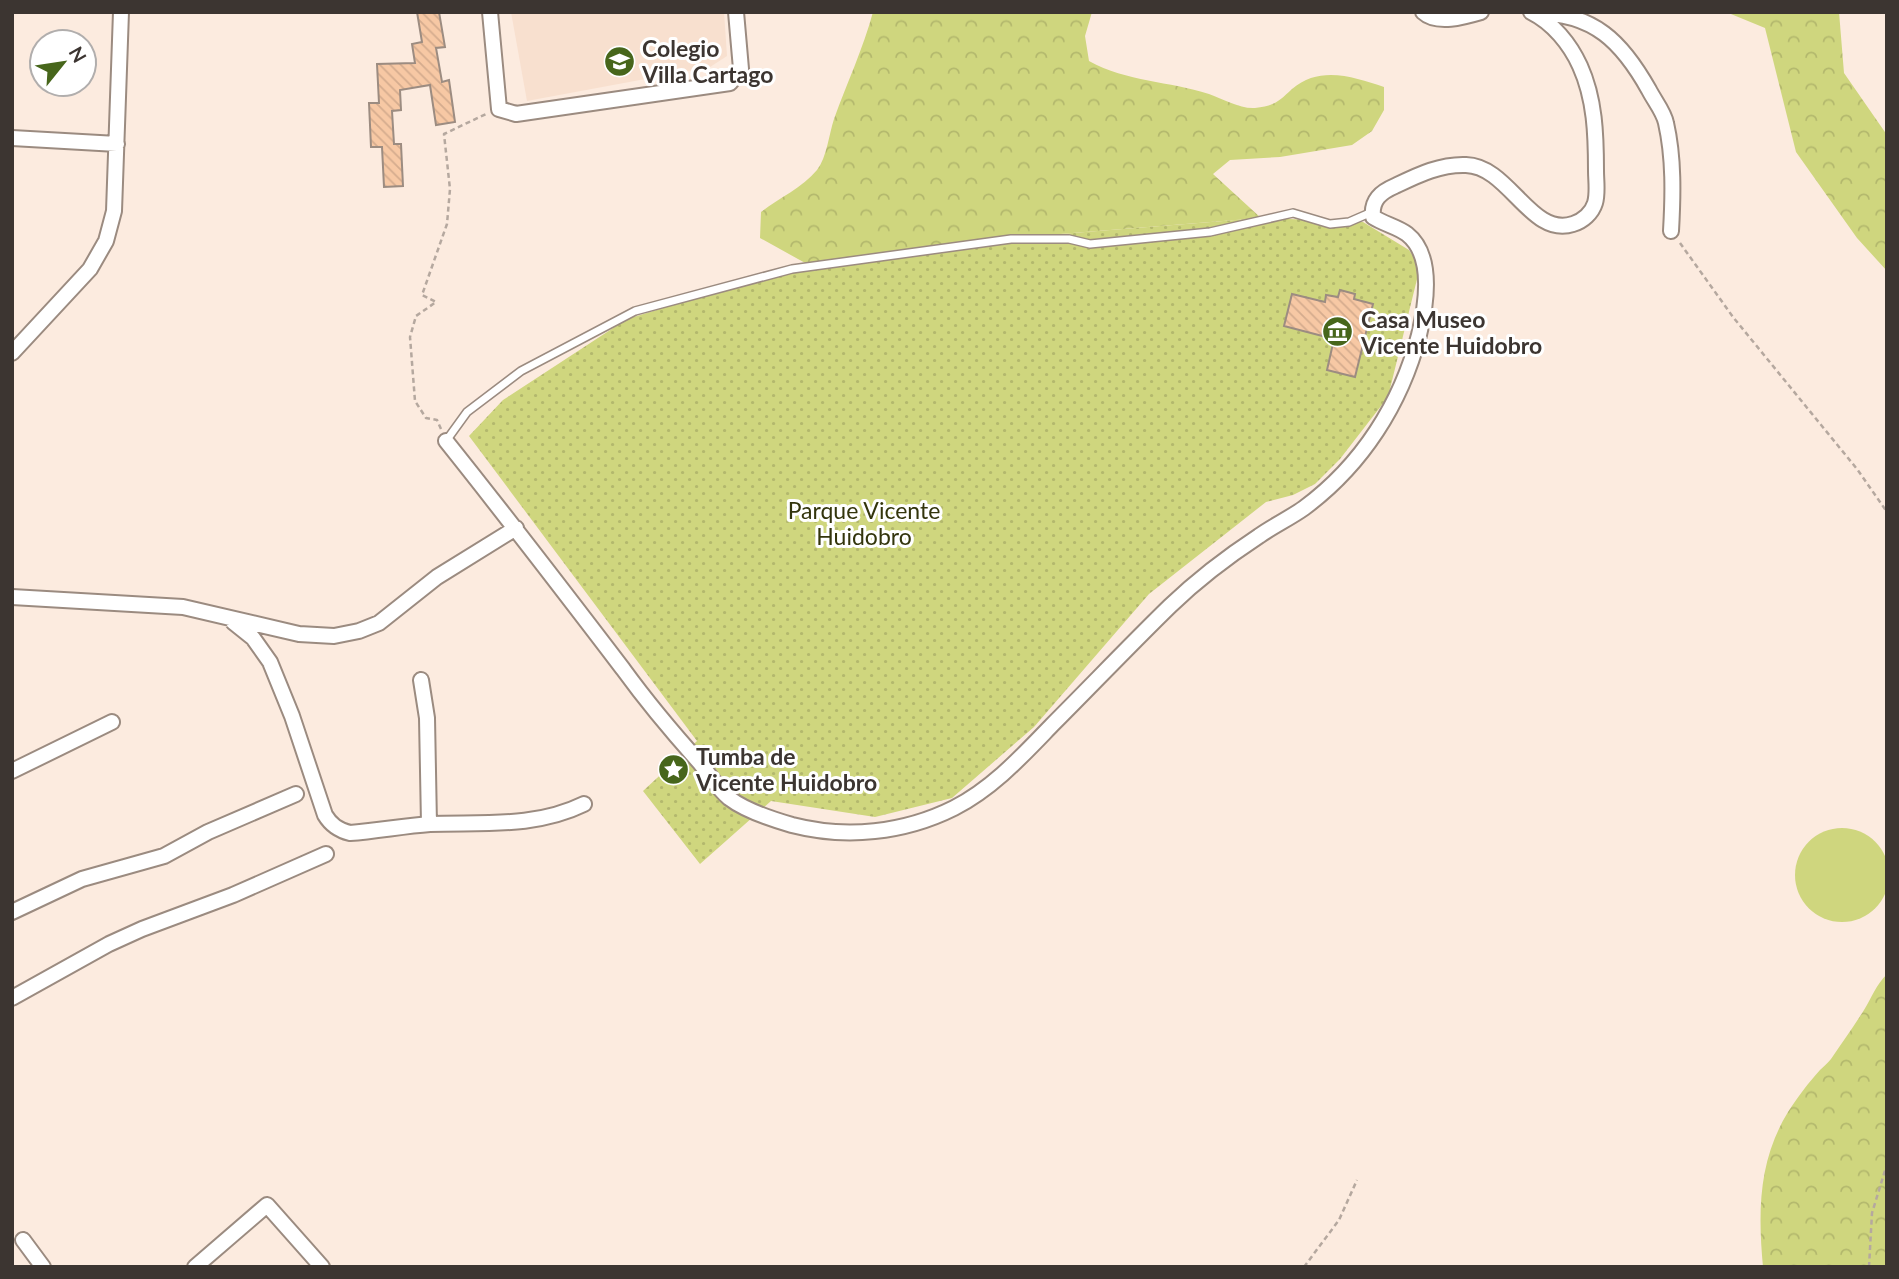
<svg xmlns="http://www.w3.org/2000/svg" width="1899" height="1279" font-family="Lato,sans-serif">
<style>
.built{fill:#f8e0cf}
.forest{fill:url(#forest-crowns)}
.park{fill:url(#park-dots)}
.pitch{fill:#cfd67e}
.building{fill:url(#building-back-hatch);stroke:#9c8c81;stroke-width:2}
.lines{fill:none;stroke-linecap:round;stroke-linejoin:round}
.service-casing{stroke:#9b8b80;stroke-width:10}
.minor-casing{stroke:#9b8b80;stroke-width:18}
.path{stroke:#b5a89f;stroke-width:2.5;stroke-dasharray:5 3.5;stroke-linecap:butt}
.service{stroke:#fff;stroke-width:7}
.minor{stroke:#fff;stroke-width:14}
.labels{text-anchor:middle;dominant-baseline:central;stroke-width:6;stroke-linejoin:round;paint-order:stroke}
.poi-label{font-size:23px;font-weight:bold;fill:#3c3531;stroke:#fff;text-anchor:start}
.park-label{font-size:23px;fill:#33350c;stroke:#fff}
</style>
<defs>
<pattern id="forest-crowns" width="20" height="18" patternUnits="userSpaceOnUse" patternTransform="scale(1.75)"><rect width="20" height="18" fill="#cfd67e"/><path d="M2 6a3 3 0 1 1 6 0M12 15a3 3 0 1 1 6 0" fill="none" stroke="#b3b86d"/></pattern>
<pattern id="park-dots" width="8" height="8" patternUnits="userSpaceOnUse" patternTransform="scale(1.75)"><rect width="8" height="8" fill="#cfd67e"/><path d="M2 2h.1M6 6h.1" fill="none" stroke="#b3b86d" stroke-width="1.8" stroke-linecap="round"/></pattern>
<pattern id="building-back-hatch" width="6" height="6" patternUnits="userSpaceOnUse" patternTransform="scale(1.75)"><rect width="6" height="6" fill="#f7c8a4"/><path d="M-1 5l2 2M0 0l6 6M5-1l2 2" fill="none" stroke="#d5ac8e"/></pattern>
</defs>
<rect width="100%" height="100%" fill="#fcebdf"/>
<path class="built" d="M511,12H724L727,56L710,67L527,101Z"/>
<path class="forest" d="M873,12H1092L1085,36L1089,61C1127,82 1169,81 1209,94C1223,99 1240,109 1255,108C1275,106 1279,101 1292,89C1320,65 1354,77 1384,87V110L1372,131L1352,145L1280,157L1230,160L1213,174L1261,218L997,239L807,264L760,238L761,212C779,198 802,188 817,170C827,157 829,134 834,119C847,83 863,49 873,12Z
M1726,12H1839L1844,73L1887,135V271L1857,238L1796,152L1765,28Z
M1887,974V1267H1763C1758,1213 1758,1161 1788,1112C1797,1098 1809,1082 1820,1070C1824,1066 1828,1063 1831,1059C1842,1043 1854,1026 1864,1010C1872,997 1876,985 1887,974Z"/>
<path class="park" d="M1261,218L1363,222L1409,250L1420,267L1388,397L1340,459L1315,484L1293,495L1266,502L1149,594L1034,727L952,798L875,817L771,801L700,864L643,791L697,741L469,436L503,400L627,319L807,264L997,239Z"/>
<path class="pitch" d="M1795 875a47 47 0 1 1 94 0a47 47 0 1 1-94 0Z"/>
<path class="building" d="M417,12H439L445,47L436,48L442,82L449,80L455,122L436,125L430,85L400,90L401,110L392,111L394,144H401L403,186L384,187L382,147H371L369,103H379L377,64L415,63L412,44L422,42Z
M1340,290L1355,294L1354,299L1373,304L1355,377L1327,370L1334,339L1284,326L1292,294L1325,302L1326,295L1338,297Z"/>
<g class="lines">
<defs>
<path id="service" d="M446,441L467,412L521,371L635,311L792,269L1011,239H1069L1090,244L1210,232L1293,213L1330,224L1349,222L1372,212"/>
<path id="minor" d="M490,12L499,109L516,114L730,83L741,69L736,12
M1423,12C1437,25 1464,17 1481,12
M1535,13C1594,13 1622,42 1649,90C1654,100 1664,112 1666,123C1674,158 1673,196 1671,231
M12,138L117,144
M12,353L90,269L106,241L114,211L121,12
M446,441C506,516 565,593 623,669C647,702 673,733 700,763C709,774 718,789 729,798C746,811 771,819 792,825C846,839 904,833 954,808C993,788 1022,756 1052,725C1091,686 1130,645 1170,606C1197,580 1227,557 1259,536C1273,526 1290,518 1304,508C1362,465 1401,404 1419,335C1426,306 1435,256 1407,234C1398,227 1384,224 1373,217C1371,200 1381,192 1395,186C1418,175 1440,164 1466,165C1509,166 1531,238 1573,224C1583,221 1592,213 1595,203C1598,193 1596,181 1596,171C1596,135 1595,99 1580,66C1570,44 1553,23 1531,12
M12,597L183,607L299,634L334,636L359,631L379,623L437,577L516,528
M233,622L253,638L270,662L292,716L325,815C331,825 338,830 350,833C377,831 403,826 430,824C483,822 535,828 584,804
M421,680L427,718L429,824
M12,771L112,722
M12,912L82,879L164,856L208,832L296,794
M12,998L109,944L142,929L233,895L326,854
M23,1240L43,1267
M195,1267L267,1205L322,1267"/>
</defs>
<use href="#service" class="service-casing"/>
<use href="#minor" class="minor-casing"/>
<path class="path" d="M1680,243L1733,317L1857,469L1887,512
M441,429L437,420L426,418L415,401L410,337L416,316L436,302L422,295L447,224L450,189L444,134L486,114
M1304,1267L1339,1220L1357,1180
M1869,1267L1872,1213L1887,1164"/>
<use href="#service" class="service"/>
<use href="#minor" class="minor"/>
</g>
<defs>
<symbol id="school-disc" viewBox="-11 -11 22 22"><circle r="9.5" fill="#47661b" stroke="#fff"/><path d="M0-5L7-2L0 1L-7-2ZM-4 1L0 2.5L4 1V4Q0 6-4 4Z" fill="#fff"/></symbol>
<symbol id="museum-disc" viewBox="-11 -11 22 22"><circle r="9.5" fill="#47661b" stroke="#fff"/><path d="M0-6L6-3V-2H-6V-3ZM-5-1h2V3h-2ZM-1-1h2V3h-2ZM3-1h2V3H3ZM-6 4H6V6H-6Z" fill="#fff"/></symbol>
<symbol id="sight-disc" viewBox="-11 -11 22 22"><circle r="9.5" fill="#47661b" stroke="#fff"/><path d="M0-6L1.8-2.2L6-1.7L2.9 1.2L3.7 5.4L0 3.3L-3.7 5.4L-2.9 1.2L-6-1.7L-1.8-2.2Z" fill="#fff"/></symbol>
</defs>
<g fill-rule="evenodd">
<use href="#school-disc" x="602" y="44" width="35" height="35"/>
<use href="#museum-disc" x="1320" y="314" width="35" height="35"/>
<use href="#sight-disc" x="656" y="752" width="35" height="35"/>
</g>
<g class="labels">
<g class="poi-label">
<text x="642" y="48">Colegio<tspan x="642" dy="26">Villa Cartago</tspan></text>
<text x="1361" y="319">Casa Museo<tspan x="1361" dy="26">Vicente Huidobro</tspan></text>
<text x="696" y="756">Tumba de<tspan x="696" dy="26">Vicente Huidobro</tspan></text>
</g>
<g class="park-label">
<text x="864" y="510">Parque Vicente<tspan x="864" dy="26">Huidobro</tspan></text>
</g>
</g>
<rect width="1899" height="1279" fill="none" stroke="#3c3531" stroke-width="28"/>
<g transform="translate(63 63) rotate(60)"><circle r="33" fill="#ffffff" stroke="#b1aead" stroke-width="2"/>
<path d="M0-5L12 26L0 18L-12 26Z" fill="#47661b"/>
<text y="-10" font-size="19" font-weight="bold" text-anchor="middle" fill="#3c3531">N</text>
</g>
</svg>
